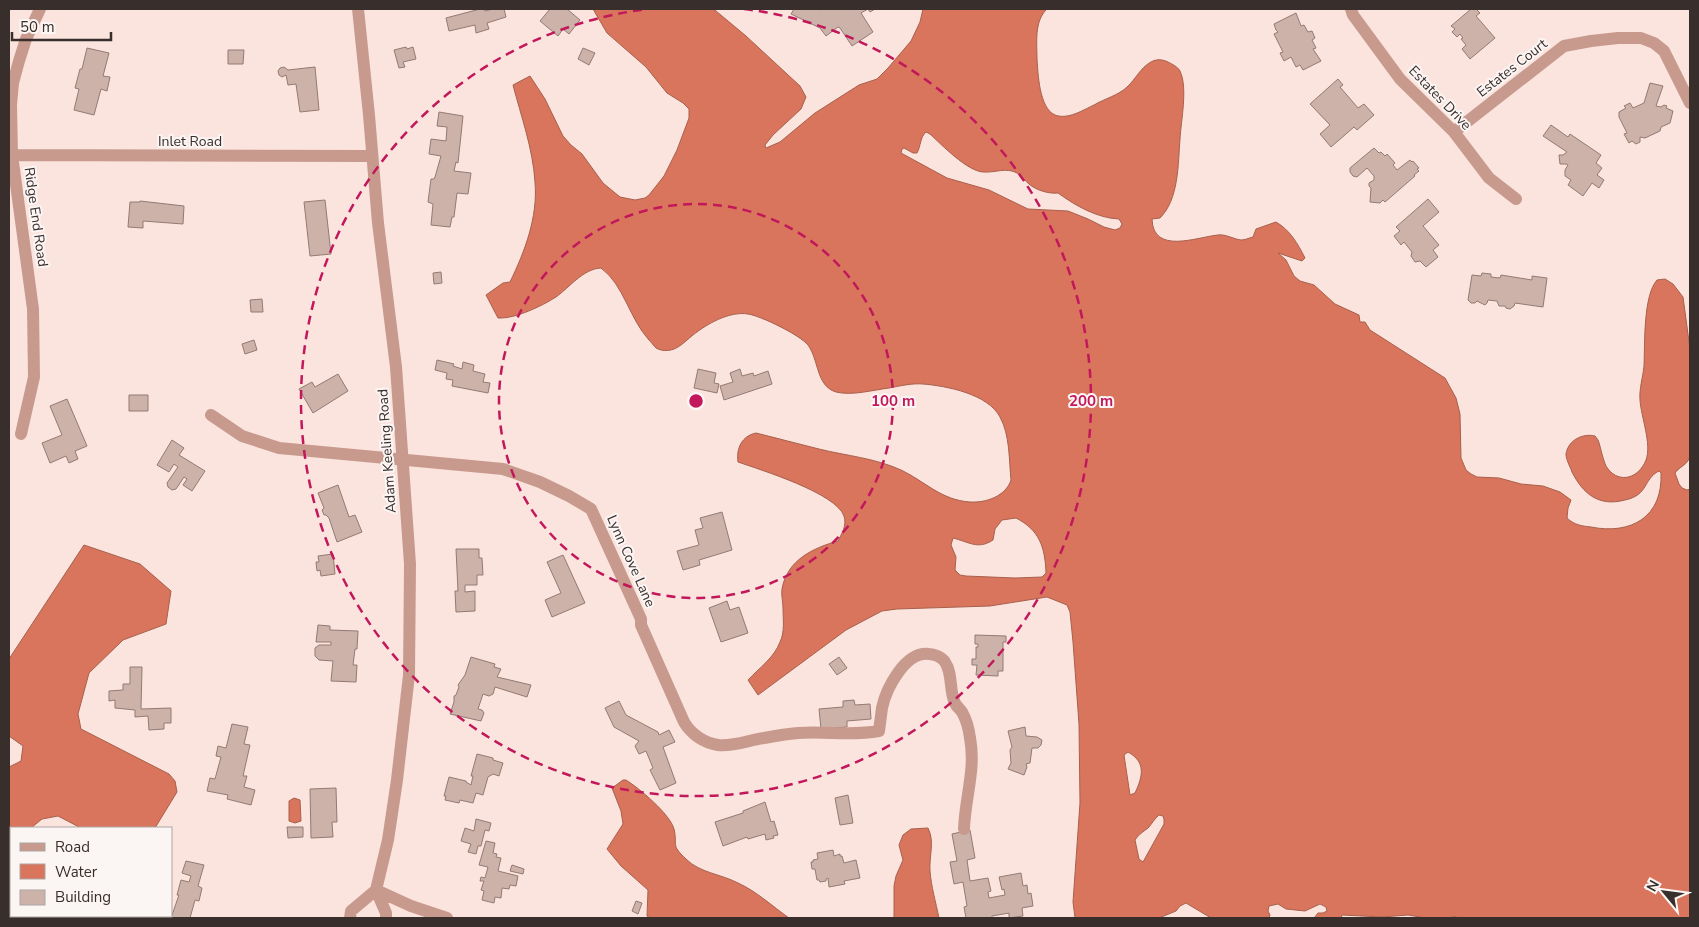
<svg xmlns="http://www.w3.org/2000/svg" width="1699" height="927" font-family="'Nunito Sans',sans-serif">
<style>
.water{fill:#d8755c;stroke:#a8604d;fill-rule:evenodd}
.building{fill:#cdb2aa;stroke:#937a73}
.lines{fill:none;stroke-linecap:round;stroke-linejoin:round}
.minor{stroke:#c89a8e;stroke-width:12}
.ring{fill:none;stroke:#c2185b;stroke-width:2.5;stroke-dasharray:9 6}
.labels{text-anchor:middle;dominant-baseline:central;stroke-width:4;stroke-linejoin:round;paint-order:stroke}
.street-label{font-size:14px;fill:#382e2b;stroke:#fbf5f4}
.centre{fill:#c2185b;stroke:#fbf5f4;stroke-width:2.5}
.ring-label{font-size:15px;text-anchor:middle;font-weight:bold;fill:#c2185b;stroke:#fbf5f4;stroke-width:4;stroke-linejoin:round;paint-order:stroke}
</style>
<rect width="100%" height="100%" fill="#fbe4de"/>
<path class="water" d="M593,9H713L716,11L746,36L800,86L806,97L801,109L773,135L765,145L766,148L780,142L815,113L859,85L877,79L888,68L911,41L920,22L923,9H1047C1034,21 1037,43 1037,59C1038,73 1039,108 1055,115C1068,120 1083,110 1094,105C1104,99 1119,95 1127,87C1136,79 1140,68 1151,62C1156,59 1162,59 1168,62C1172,64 1178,67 1180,71C1188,88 1181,120 1180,139C1178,164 1179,199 1160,218L1152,219C1153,255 1197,237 1218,235C1226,234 1233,239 1241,240C1245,240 1249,238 1253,237L1256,229L1276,222C1290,230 1298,244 1305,258L1302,261L1278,253L1286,260L1294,276L1300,281L1314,285L1335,304L1359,315L1360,322H1365L1370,330L1445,378L1456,398L1460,414L1461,458L1466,470L1471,474L1477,477L1499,478L1521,484L1543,486L1560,492L1571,500L1568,508L1567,518C1574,525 1582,526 1591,527C1631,535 1663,517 1661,473L1659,471C1643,479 1649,495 1625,500C1599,507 1583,494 1572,472C1570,466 1566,460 1566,454C1568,440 1583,433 1595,436L1598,440C1601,447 1603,463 1608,469C1620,484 1639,478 1646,460C1652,444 1641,417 1640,400C1639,389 1643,377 1644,366C1645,344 1643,296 1657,280L1665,279L1673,284L1683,297L1690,349V456C1688,465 1680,466 1675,473L1679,484L1682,488L1687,490L1690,489V918H1459L1453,916L1452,918H1426L1408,915L1382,917L1342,915L1341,918H1314L1318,913H1323L1327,911L1326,907L1320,904L1305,911L1286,909L1278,904L1269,906L1268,911L1270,915L1269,918H1211L1186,903L1180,906L1176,911L1159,918H1075L1073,902L1080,803L1079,724L1073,642L1070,612L1067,605L1047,597L990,606L897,609L882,611L846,630L758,695L748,680C759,668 774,658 780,642C785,632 783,619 783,608C783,602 781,594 782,589C787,560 813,548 838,541C842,533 847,526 844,516C836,493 761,470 738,462C736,448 742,436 756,433C777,438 798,444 819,449C847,456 875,458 901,470C926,482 941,500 970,502C986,503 1006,496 1011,480C1009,460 1010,435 1000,417C988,394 947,386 923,384C912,383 900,386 889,388C873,390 852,396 836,392C816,386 819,360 808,345C800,335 761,316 748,314C729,311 707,324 693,335C688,339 683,344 678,347C672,351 663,352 656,348C654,346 651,342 649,340C629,318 624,285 601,268C583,269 570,287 556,297C542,306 515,319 498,318L486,295L503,283L510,282C525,251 538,217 535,182C533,149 521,116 513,85L530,76L545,99L563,136L571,145L582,154L603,183L620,197L635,200L645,198L649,195L664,176L677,150L689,118V109L683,103L667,93L646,67L607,33ZM926,132L930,134C942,145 967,171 983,172C995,173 1006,167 1017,173C1022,176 1025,181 1029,184C1036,190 1048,194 1058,193C1076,206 1097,218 1119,219L1122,224L1120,228L1115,230L1104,227L1088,219L1068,211L1028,209L989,190L947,178L901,153L902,149L904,148L913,153H917C921,146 920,137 926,132ZM1016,518C1039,530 1045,546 1046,573L1042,577L1015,578L966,576L960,575L955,570L956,557L951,545L953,538C969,542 978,550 993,540L995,529L1002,520ZM1128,752C1146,762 1143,776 1135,793L1130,795L1124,755ZM1159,815L1163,816L1164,819V824L1143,862L1139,859L1135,840C1139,834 1143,832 1148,828C1152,824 1154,819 1159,815Z
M84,545L140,564L171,591L166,624L123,640L89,673L78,714L81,729L169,774L175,781L177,792L155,828H81L58,816L42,819L31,828H11V888L9,900V767L21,761L23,746L9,736V659Z
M623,780H626C639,788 670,814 674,829C678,846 670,844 686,859C700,873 721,874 738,883C756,891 772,906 789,918H650L647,916L648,890L621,866L607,849L623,824L621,811L612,788Z
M294,798L300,800L301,821L295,823L289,821V801Z
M928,828C935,842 929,855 930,871C931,886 936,903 939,918H894V886L896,876L903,860L899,845L903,835L911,829Z"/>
<path class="building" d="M480,9H484L485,11L493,9H504L506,17L487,23L489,29L476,33L475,25L449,31L446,18Z
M550,9H567L580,20L569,34L563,29L558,36L540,21Z
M794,9H818L821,10V9H875L870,12L868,9L861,13L873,32L852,46L840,28L838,27L826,36L820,28L791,14Z
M1471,9H1476L1480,13L1476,16L1495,38L1470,59L1462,49L1466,45L1461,39L1463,38L1460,34L1457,37L1452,32L1455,29L1451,26Z
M1296,13L1301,26L1304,25L1308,32L1312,31L1315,38L1312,40L1316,48L1313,49L1321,61L1303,70L1300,65L1296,67L1291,57L1284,61L1280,53L1283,52L1274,34L1278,32L1276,30L1274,24Z
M406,47L407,49L413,47L416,59L403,62L405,67L399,68L394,50Z
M87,48L109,53L103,76L110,77L107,91L101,89L94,115L74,110L79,89L75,88L80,69H82Z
M583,48L595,53L589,65L578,59Z
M228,50H244L243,64H228Z
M284,67L288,70L315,67L319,110L300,112L296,84L288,85L286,75L282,77L279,75L278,71L280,68Z
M1338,79L1343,85L1340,87L1358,108L1364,104L1374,115L1357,130L1354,127L1331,147L1320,134L1330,125L1310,104Z
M1650,83L1663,86L1656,106L1661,107L1664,105L1667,106L1666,108L1673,111L1670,123L1661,127L1660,131L1645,138L1640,137V142L1636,144L1632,141L1629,143L1624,134L1627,133L1619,117V112L1626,108L1624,106L1630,103L1633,108L1644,103Z
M439,112L463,116L458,163L456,162L454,171L471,173L468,194L457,193L454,217H452L450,227L431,225L433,204L428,202L431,179H434L435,177L441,156L429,154L431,139L446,141L447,127L437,126Z
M1551,125L1568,137L1570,134L1601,155L1596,163L1602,168L1597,175L1604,180L1599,188L1592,183L1583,196L1568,185L1571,180L1565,176V170L1568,165L1566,164H1560L1559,155H1563L1567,152L1543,136Z
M1374,148L1379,153L1381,152L1385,156L1387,154L1395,163L1393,165L1397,170L1410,160L1412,162L1413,161L1419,168L1417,169L1419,171L1414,175L1415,176L1385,202L1383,200L1380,203L1370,202L1371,188L1369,186V183L1374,180V176L1367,168L1357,177L1353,176L1350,172V168Z
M1428,199L1439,212L1423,226L1439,245L1433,250L1438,257L1426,267L1420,261L1415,262L1411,256L1412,252L1404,242L1401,245L1394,236L1400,231L1396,227Z
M325,200L331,254L310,256L304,202Z
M140,201L184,206L183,224L143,221V228L128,227L130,202H140Z
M441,272L442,283L434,284L433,273Z
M1482,273L1491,274V277L1500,278L1501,275L1532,280V276L1547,278L1543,307L1515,303L1514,306L1510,309L1506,308L1505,306H1499L1497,301L1488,300L1487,303L1485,305L1477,301L1475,303H1471L1468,300L1472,275L1481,276Z
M262,299L263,312H251L250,300Z
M254,340L257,350L245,354L242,344Z
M437,360L454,364L453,366L462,369L463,362L474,365L473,371L485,374L483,382L490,383L488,393L452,386L453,380L446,379L447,373L435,370Z
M698,369L716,373L714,383L719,384L717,393L694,388Z
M740,369L742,376L753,373L754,376L768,371L772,384L724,400L720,386L733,382L730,373Z
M338,374L348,391L313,413L299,389L312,382L315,387Z
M129,395H148V411H129Z
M67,399L87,446L75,451L78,459L69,463L66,456L50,463L42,443L62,435L50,406Z
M172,440L184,448L179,455L205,471L192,491L183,485L187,479L184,477L176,489L172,490L168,487L167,483L178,467L174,464L169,472L157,465Z
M338,485L349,517L355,515L362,532L337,542L329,518L326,515H324L322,510L324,508L318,493Z
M722,512L732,550L699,560L700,565L683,570L677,551L699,545L695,530L703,528L700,518Z
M456,549H479V558H482L483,575H477V585H465V592L475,591V611L456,612L455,591H458Z
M333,554L335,574L321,576L320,570L317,571L316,562H319L318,556Z
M563,555L585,603L552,617L545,600L561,593L547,562Z
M727,601L730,610L739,607L748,633L721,642L709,608Z
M318,625L330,626V630L358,631L357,649H355L353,665H357L356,682L331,681L333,661L319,660L315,656V648L319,645H331V642H316Z
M975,635L1006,636V642H1003V671H998V676L976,675L977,665H972V659H976V647H978V644H975Z
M471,657L495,664L494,667L501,669L497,677L531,685L527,697L495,687L493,694L489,696L483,694L478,709L482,710L484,713L481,721L450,714L454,702V696L456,695L459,687L458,685L465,675Z
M839,657L847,668L837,675L829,664Z
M130,667H142L141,709L171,708V723H164V729L149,730L148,716L135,717V710L115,708V700L109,701V691L123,690V684H130Z
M854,700L855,705L870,704L871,719L847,721V727L821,729L819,709L843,707V701Z
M619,701L626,715L658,732L659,735L669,730L675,742L663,747L676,783L660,790L650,770L653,768L646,751L639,754L635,746L639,741L614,727L605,708Z
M232,724L248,727L244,744L250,745L243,776H247L244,787L255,790L251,805L227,799L228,795L207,791L210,778L215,779L221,757L216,756L218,746L226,748Z
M1025,727L1026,736L1037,737L1042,740L1041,745L1038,748H1032L1030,763L1026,764L1027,767L1024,775L1008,769L1011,763L1010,750L1012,747L1008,731Z
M477,754L493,758V760L503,763L499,776L493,774L488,777L483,795L476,793L473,803L460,800L459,803L445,800L446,796H444L449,777L466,781V782L471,785L473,776H471Z
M336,788L337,822H332L333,837L311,838L310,789Z
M848,795L853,823L840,825L835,798Z
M765,802L771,822L774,821L778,835L773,836L774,838L766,840L765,834L748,839L747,837L723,846L715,822L743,813V811Z
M476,819L491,823L489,831L485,830L481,846H478L476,854L468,852L471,844L461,841L465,828L474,831Z
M287,827H303V837L288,838Z
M970,830L975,858L967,860L970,881L988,878L991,891L988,892L989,898L1005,895L1004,889L1002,890L999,877L1021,873L1023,886L1027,885L1028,894L1031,893L1033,906L1022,908L1023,916L1009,918V913L992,916V918H966L964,907L967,906L963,882L954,884L950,862L957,861L952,834Z
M486,841L495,843L493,853L497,854L496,857L501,858L498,871L518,876L516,886L510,885L509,889L502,888L501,898L495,897L494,903L482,900L484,891L481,890L484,881H480L481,877L485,878L488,867L479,865Z
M833,850L834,856L840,854V856H842L844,863L856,860L860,878L844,881L845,884L829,887L828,878L826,879V881L820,882L819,880H817L815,869H812L811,862H813V860L818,859L817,853Z
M186,861L204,865L198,886L202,888L199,901L195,900L190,918H171L179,895H177L181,880L189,882L191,876L182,873Z
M512,865L524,869L523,874L510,871Z
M636,901L642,903L638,914L632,911Z"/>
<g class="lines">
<path class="minor" d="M358,9L369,115L378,223L396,367L410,564L409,675L397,780L388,840L376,890L386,913V918
M1351,9L1353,15L1400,79L1454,132L1489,178L1516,199
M1454,132L1564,46L1591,41L1618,38H1641L1654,43L1664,51L1690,103
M9,155L372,156
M211,415L242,436L279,448L503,469L540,482L569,496L591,509L641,619V625L684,722C691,734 704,743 718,745C733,747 749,740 764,738C775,736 787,734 798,733C825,731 852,736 879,731C880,723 881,716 882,708C886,689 905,651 929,654C934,654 942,657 945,662C953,674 949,691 955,703C956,706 960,709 962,712C966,719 969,730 970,738C976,769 965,798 964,829
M21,434L34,377L33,309L12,155L11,105L13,83L19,61L26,39L40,9
M376,890L411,906L447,918
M350,918L351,911L376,890"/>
</g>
<g class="ring">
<circle cx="696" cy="401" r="197"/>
<path d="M744 9A395 395 0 1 1 648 9"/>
</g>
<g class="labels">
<g class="street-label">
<text transform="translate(1512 68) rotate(-38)">Estates Court</text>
<text transform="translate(1440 98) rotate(46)">Estates Drive</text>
<text x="190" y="141">Inlet Road</text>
<text transform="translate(36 217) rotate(82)">Ridge End Road</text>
<text transform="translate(387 451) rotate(-94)">Adam Keeling Road</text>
<text transform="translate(631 561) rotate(66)">Lynn Cove Lane</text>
</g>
</g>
<circle cx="696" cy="401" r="8" class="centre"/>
<g class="ring-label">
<text x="893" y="406">100 m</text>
<text x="1091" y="406">200 m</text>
</g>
<rect width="1699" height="927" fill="none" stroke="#382e2b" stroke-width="20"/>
<rect x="10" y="827" width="162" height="90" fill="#fbf5f4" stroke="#ada5a4"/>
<rect x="20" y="843" width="25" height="8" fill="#c89a8e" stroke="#ada5a4"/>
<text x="55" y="852" font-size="15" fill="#382e2b">Road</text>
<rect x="20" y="864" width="25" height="15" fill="#d8755c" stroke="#ada5a4"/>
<text x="55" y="877" font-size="15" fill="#382e2b">Water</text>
<rect x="20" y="890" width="25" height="15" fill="#cdb2aa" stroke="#ada5a4"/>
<text x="55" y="902" font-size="15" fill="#382e2b">Building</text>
<g transform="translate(1664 892) rotate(299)" stroke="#fbf5f4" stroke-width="4" paint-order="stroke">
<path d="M0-4L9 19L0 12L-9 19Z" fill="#382e2b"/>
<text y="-8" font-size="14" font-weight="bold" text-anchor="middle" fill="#382e2b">N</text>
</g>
<path d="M12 32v8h99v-8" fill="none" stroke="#382e2b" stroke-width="2.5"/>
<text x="20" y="32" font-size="15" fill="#382e2b" stroke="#fbf5f4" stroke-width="4" paint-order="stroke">50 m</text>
</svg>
